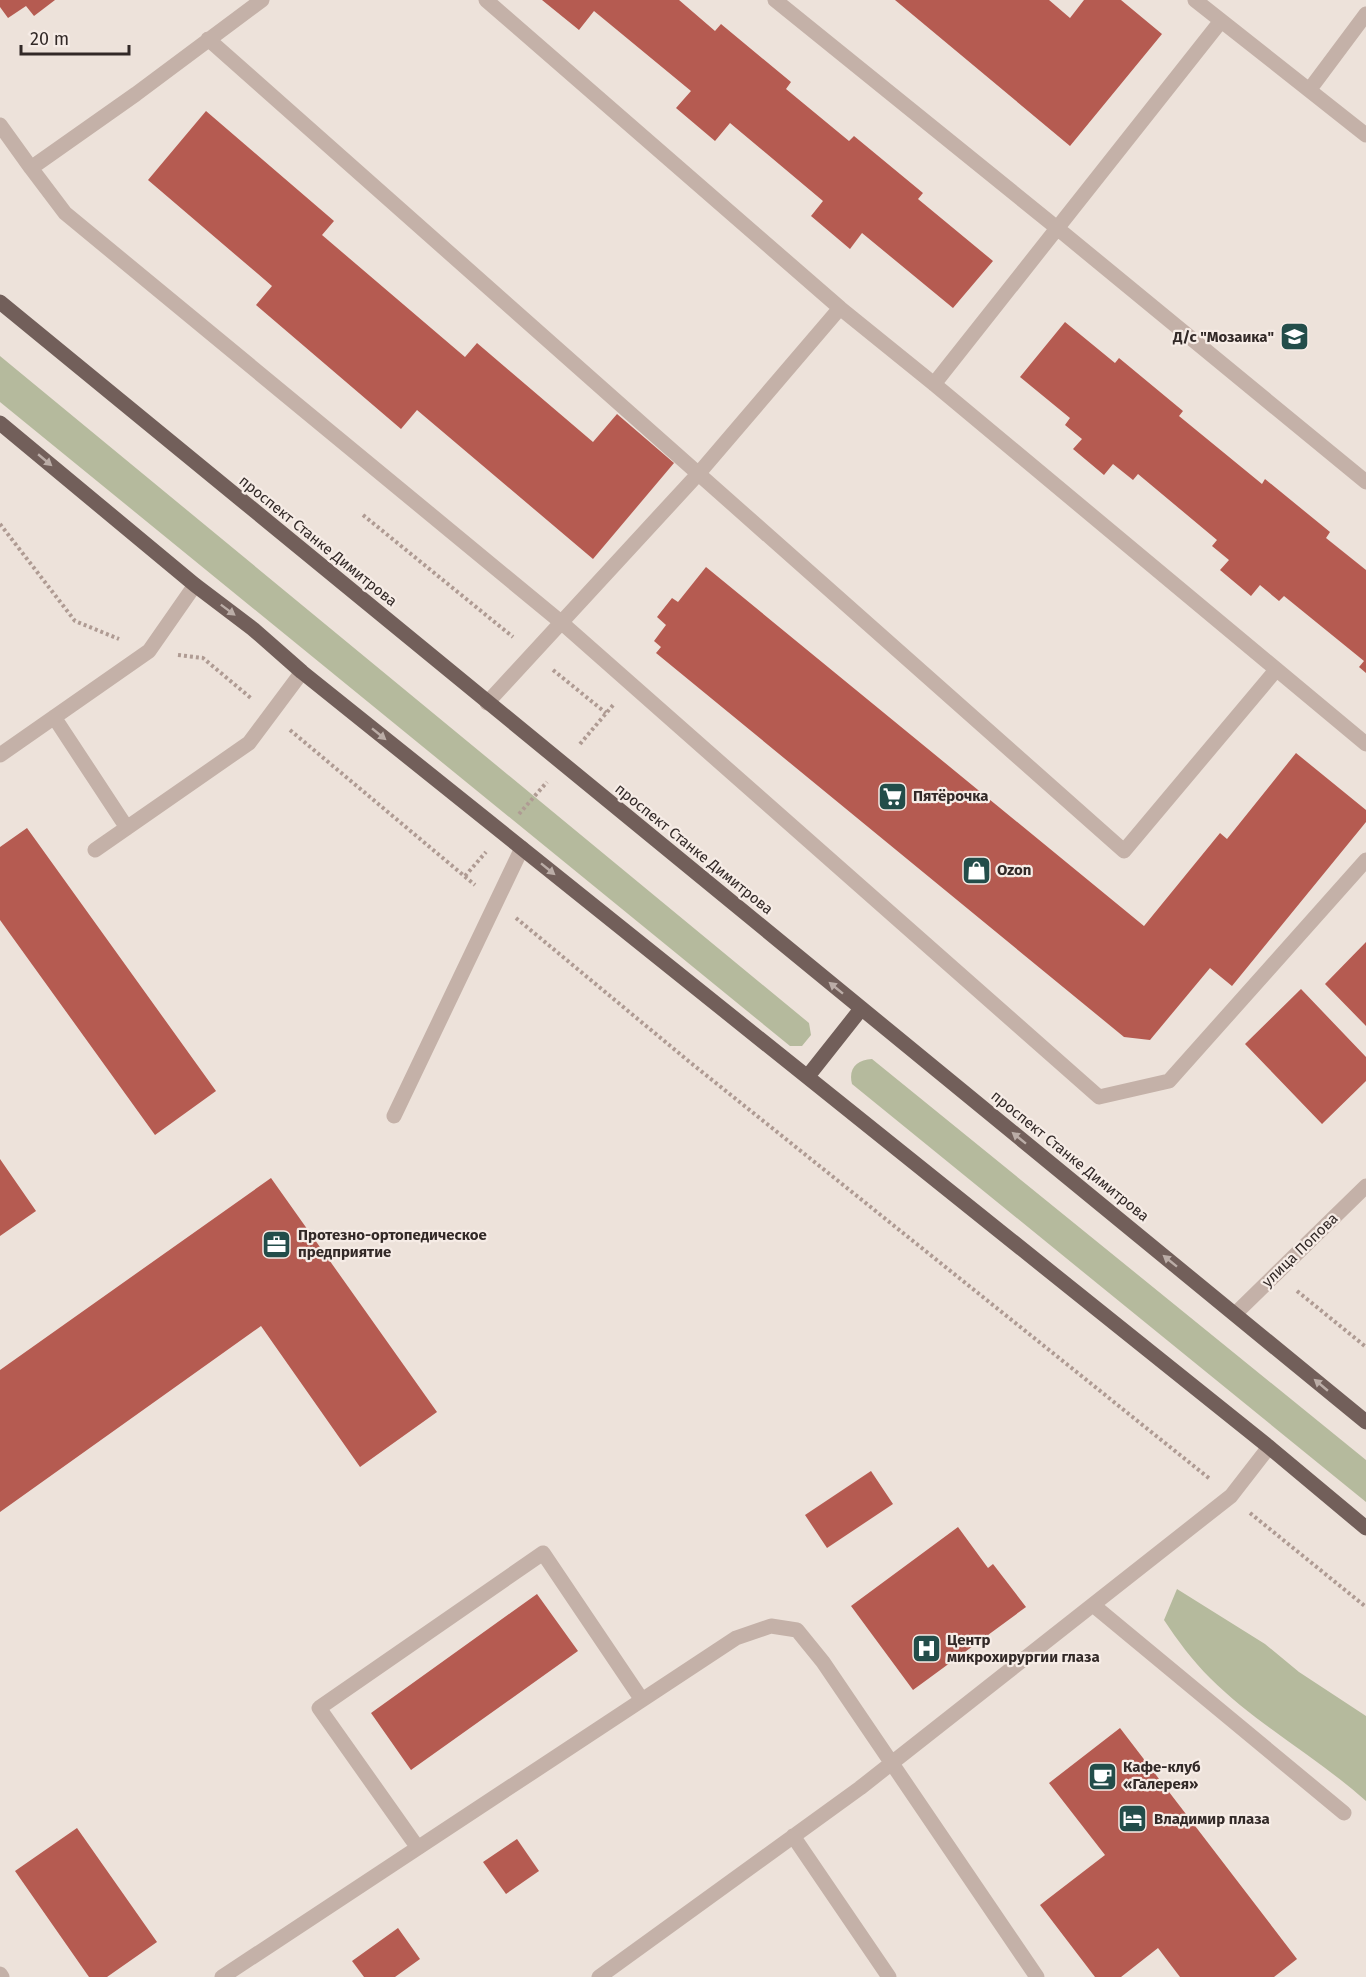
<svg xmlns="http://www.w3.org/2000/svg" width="1366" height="1977" font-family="'Fira Sans',sans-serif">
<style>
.green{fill:#b5ba9d}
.building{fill:#b55b51}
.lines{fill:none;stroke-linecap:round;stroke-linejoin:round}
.path{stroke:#af9b93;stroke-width:4;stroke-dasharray:3 3;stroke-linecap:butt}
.minor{stroke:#c4b1a8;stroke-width:15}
.major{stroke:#725f5a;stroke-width:15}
.oneway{fill:#bbada7}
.labels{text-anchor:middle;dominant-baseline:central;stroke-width:4.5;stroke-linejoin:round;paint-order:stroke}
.poi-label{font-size:15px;font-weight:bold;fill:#322927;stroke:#f6ece6;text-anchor:start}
.street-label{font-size:15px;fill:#322927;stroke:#f6ece6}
</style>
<rect width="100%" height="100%" fill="#ede2da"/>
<path class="green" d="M0,356L809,1023L811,1035L802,1046H790L0,402Z
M872,1059L1366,1460V1502L852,1084C848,1068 857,1060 872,1059Z
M1177,1589L1265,1644L1299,1672L1366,1716V1801C1317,1757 1257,1725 1210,1678C1192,1660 1178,1641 1164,1620Z"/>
<path class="building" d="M0,0H55L34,16L26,6L8,18L0,7Z
M542,0H679L715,31L721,24L791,82L786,89L849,141L854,136L923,193L918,199L993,261L953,308L862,233L850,249L811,216L823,201L730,123L715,141L676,108L691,91L594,11L579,30Z
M895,0H1049L1070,18L1084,0H1121L1162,34L1070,146Z
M206,111L334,221L322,235L465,357L477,343L593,442L617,414L674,463L593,559L417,410L401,429L256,305L272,286L148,180Z
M1065,322L1115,363L1119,358L1183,411L1179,416L1262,484L1265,479L1330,532L1326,538L1366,570V673L1359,667L1364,661L1284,596L1279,601L1260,585L1251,596L1220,570L1229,560L1212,546L1217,540L1138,474L1133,480L1113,464L1104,475L1073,449L1082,439L1065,425L1070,418L1020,377Z
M706,567L1144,926L1220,833L1227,839L1296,753L1366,810V822L1232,986L1210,968L1150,1040L1124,1037L656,653L661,647L654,641L666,625L657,617L672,598L678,602Z
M27,828L216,1091L155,1135L0,920V847Z
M1366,942V1026L1325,984Z
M1301,989L1366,1057V1081L1322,1124L1245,1044Z
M0,1159L36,1211L0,1236Z
M271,1178L437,1412L360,1467L261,1326L0,1512V1370Z
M871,1471L893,1504L827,1548L805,1515Z
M958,1527L988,1568L993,1564L1026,1607L913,1690L851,1606Z
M537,1594L578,1651L411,1770L371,1713Z
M1120,1728L1297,1959L1274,1977H1180L1158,1948L1121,1977H1095L1040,1905L1105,1855L1049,1783Z
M77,1828L157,1942L107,1977H89L15,1871Z
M517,1839L539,1871L506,1894L483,1862Z
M398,1928L420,1959L395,1977H364L352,1961Z"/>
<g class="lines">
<path class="path" d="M363,515L513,637
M0,524L75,621L119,639
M178,655L203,658L252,699
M553,670L606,713
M290,730L475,885
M580,744L614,704
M519,814L547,782
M465,876L486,852
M516,918L686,1059L1210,1479
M1297,1291L1366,1347
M1250,1513L1366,1607"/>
<path class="minor" d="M262,0L136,94L31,168L65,213L562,623L1099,1097L1169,1081L1366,860
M486,0L840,308L699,473L487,703
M775,0L1057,228L1366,482
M1195,0L1366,135
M208,39L1124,851L1276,670
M1310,89L1366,14
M0,125L31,168
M840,308L934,384L1366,744
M934,384L1221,21
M54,717L127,828
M0,755L149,651L195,585
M95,850L249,743L302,672
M394,1116L522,848
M1235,1314L1366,1186
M1093,1605L1344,1813
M793,1836L889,1977
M418,1848L319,1708L543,1553L642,1700
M0,1974L2,1977
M222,1977L736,1638L771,1626L797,1630L823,1662L1037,1977
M599,1977L860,1788L1231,1496L1269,1447"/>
<path class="major" d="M0,302L1366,1422
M0,423L195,585L253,629L302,672L1269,1447L1366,1528
M808,1076L861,1009"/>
</g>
<defs><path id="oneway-solid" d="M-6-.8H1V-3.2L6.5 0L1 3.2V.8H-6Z" transform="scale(1.5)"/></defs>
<g class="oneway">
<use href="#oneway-solid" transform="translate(45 460) rotate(40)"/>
<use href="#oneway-solid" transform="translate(228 610) rotate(37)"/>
<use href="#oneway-solid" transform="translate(379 734) rotate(39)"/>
<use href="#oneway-solid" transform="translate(548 869) rotate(39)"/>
<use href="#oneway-solid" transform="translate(836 988) rotate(-141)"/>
<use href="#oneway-solid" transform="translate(1019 1138) rotate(-141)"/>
<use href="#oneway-solid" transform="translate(1170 1261) rotate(-141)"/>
<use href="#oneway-solid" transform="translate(1321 1385) rotate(-140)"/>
</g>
<defs>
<symbol id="school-square" viewBox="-11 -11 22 22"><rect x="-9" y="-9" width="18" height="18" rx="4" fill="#234d4a" stroke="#f6ece6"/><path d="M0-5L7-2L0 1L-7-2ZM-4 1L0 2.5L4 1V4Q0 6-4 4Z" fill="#fff"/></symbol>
<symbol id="supermarket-square" viewBox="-11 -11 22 22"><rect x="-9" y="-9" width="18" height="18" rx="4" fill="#234d4a" stroke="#f6ece6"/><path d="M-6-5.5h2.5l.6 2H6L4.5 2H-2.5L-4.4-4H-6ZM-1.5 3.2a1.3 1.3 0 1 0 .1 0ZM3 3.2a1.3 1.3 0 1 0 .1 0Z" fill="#fff"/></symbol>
<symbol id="shop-square" viewBox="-11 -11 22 22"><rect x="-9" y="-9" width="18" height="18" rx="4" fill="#234d4a" stroke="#f6ece6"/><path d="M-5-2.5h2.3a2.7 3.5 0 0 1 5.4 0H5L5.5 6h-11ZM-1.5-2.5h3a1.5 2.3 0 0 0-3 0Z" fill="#fff"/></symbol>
<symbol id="office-square" viewBox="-11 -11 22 22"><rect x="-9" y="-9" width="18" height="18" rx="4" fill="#234d4a" stroke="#f6ece6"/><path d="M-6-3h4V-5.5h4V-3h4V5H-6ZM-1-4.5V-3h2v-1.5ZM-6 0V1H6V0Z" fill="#fff"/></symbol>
<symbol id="hospital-square" viewBox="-11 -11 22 22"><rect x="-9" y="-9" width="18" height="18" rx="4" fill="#234d4a" stroke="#f6ece6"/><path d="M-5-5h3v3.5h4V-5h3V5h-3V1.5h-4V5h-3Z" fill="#fff"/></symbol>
<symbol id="cafe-square" viewBox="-11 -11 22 22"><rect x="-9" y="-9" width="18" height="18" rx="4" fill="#234d4a" stroke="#f6ece6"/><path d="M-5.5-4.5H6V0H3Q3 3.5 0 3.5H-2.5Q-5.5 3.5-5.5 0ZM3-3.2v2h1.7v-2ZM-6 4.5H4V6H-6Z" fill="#fff"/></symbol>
<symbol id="hotel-square" viewBox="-11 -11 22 22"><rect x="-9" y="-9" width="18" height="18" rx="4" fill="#234d4a" stroke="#f6ece6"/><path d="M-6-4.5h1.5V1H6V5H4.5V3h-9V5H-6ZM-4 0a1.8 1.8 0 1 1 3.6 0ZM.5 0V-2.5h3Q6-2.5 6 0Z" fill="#fff"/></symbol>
</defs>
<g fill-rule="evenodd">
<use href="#school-square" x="1278" y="320" width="33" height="33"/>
<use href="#supermarket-square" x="876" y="780" width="33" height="33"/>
<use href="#shop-square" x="960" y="854" width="33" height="33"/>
<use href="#office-square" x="260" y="1228" width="33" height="33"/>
<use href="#hospital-square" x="910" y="1632" width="33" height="33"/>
<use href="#cafe-square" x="1086" y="1760" width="33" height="33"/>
<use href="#hotel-square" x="1116" y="1802" width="33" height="33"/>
</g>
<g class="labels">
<g class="poi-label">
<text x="1274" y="337" text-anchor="end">Д/с "Мозаика"</text>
<text x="913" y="796">Пятёрочка</text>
<text x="997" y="870">Ozon</text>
<text x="298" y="1235">Протезно-ортопедическое<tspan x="298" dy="17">предприятие</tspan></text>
<text x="947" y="1640">Центр<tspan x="947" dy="17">микрохирургии глаза</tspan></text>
<text x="1123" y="1767">Кафе-клуб<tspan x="1123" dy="17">«Галерея»</tspan></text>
<text x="1154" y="1819">Владимир плаза</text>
</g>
<g class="street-label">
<text transform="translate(318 541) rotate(39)">проспект Станке Димитрова</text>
<text transform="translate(694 849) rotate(39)">проспект Станке Димитрова</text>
<text transform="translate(1070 1156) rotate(39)">проспект Станке Димитрова</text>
<text transform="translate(1300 1250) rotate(-44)">улица Попова</text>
</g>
</g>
<path d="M21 45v9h108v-9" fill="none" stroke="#322927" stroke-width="3"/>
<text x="30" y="45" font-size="18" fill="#322927" stroke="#f6ece6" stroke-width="4.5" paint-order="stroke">20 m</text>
</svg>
